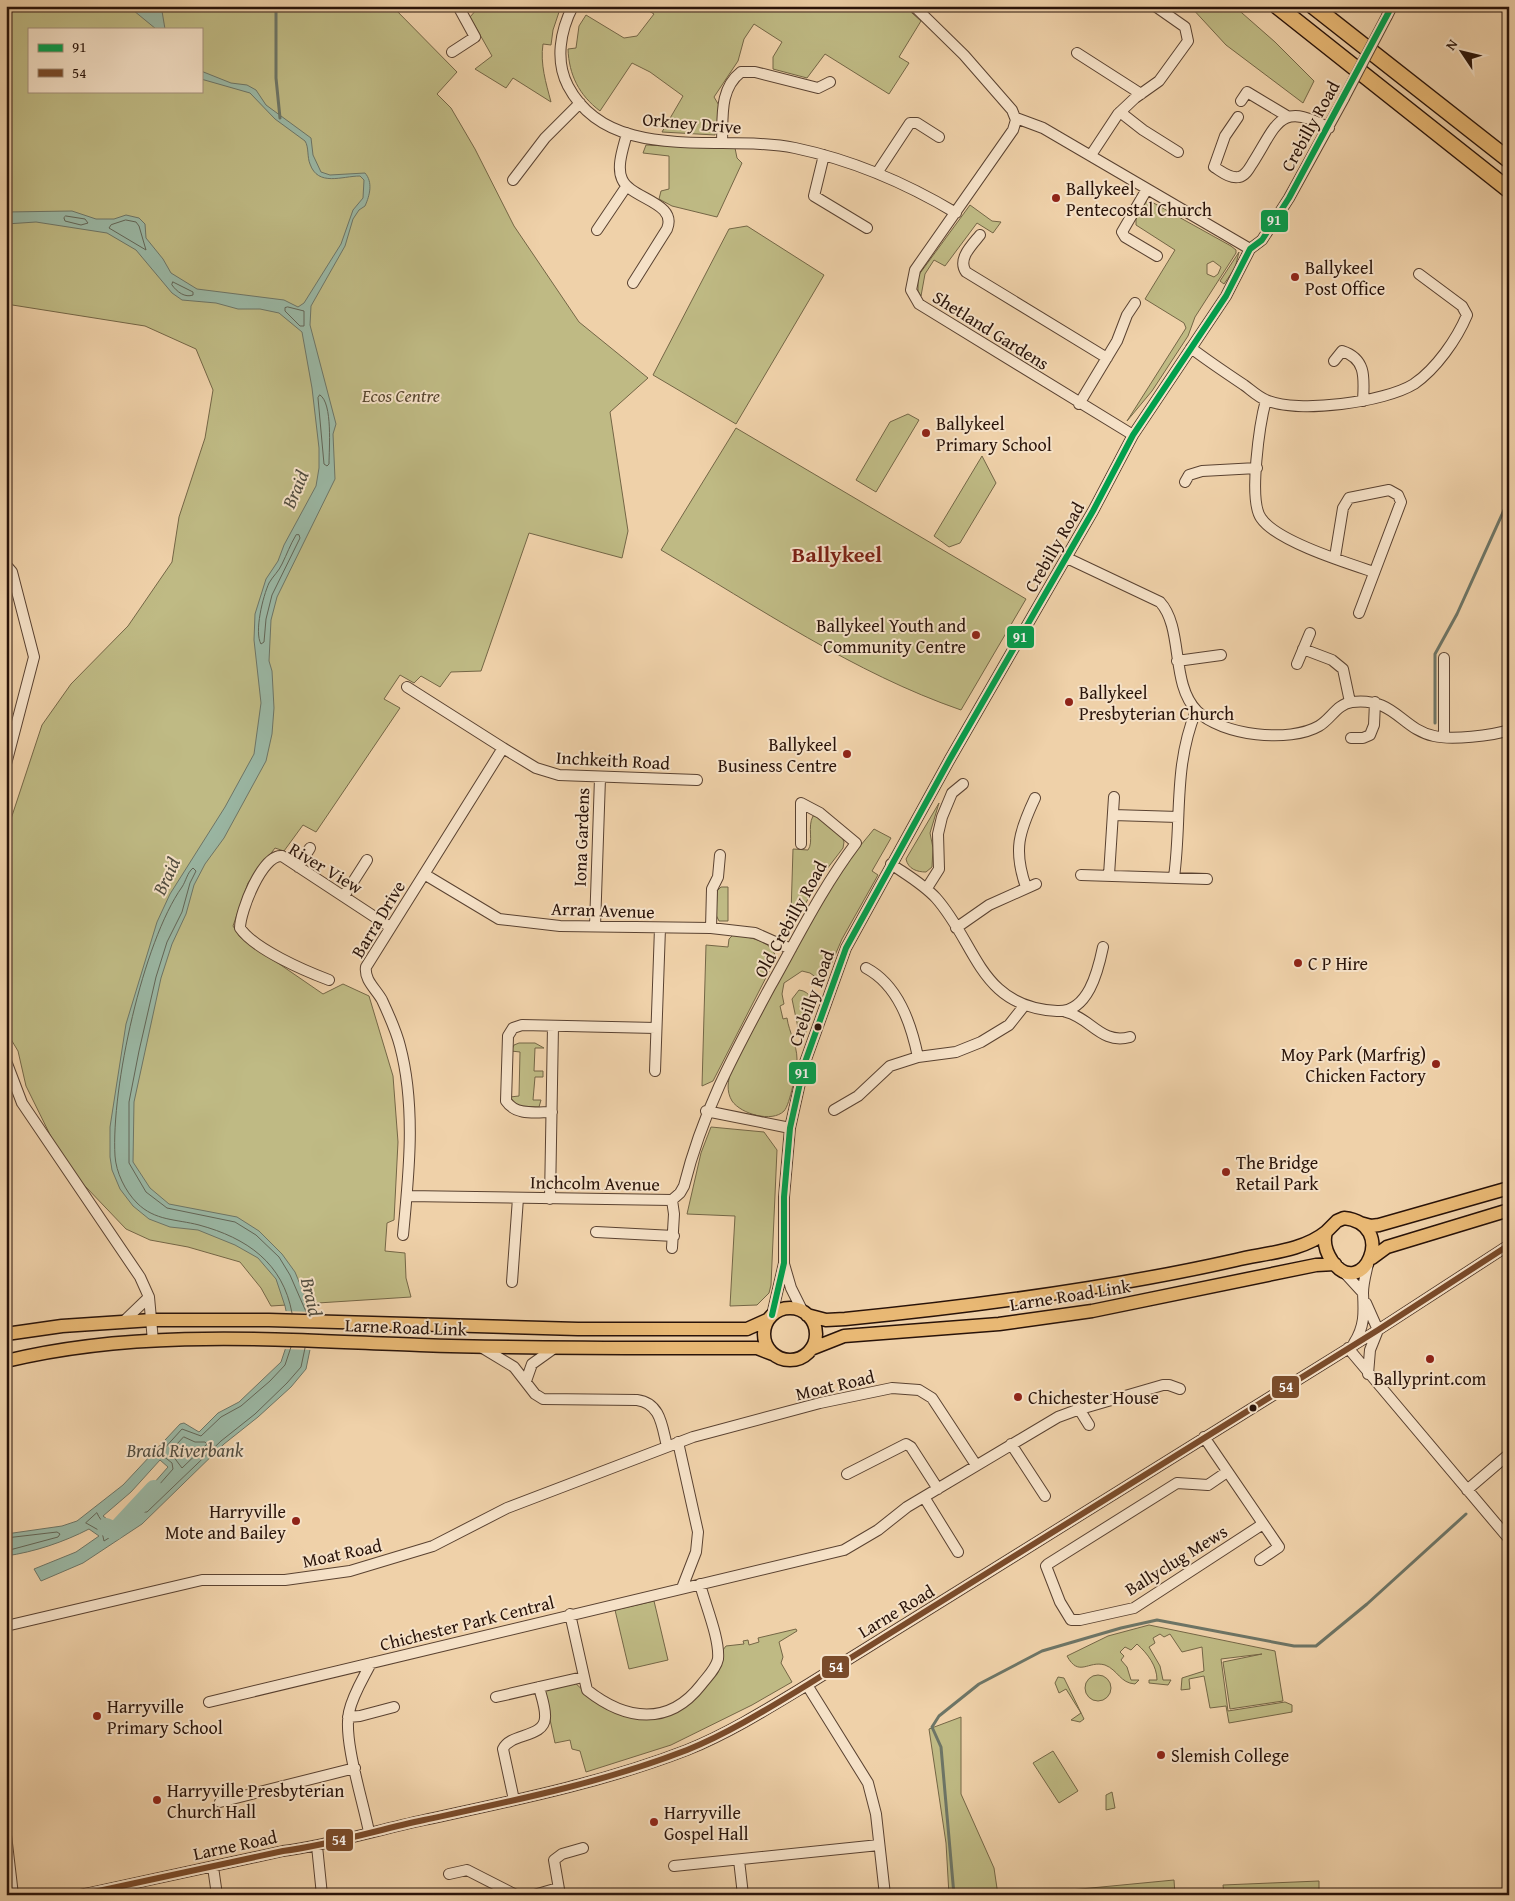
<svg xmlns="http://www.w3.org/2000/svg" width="1515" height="1901" font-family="'Gentium Book Plus',serif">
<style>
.green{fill:#bfba84;stroke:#746646;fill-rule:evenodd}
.water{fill:#9ab7a4;stroke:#6d7566;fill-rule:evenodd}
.pier{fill:#efd1a9}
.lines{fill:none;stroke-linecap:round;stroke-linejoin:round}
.shore{stroke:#626556;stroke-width:1}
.stream{stroke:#6d7566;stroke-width:3}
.river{stroke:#9ab7a4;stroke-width:18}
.minor-casing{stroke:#5a4231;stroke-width:12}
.major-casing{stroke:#291309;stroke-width:15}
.highway-casing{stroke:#291309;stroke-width:18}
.minor{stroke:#f5e1c7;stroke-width:10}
.major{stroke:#e8b874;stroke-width:12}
.highway{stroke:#e8b874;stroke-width:15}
.minor-bridge-casing{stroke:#5a4231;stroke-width:12;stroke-linecap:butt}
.minor-bridge{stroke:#f5e1c7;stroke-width:10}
.bus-1-casing{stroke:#f5e1c7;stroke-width:10}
.bus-2-casing{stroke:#f5e1c7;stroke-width:10}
.bus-1{stroke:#029f4d;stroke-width:6}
.bus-2{stroke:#7a4b2a;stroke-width:6}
.poi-dot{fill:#8f2418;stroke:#f5e1c7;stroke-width:2}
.bus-dot{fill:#291309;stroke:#f5e1c7;stroke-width:2}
.labels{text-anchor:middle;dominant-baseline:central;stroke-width:4;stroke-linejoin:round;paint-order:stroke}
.street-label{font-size:18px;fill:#291309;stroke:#f5e1c7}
.poi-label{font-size:18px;fill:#291309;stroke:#f5e1c7;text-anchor:start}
.park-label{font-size:18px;font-style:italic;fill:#56452e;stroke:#f5e1c7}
.water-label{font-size:19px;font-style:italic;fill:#514c3f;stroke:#f5e1c7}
.district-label{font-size:22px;font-weight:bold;fill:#7a1f14;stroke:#f5e1c7}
.line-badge{stroke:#f5e1c7;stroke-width:2}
.badge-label{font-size:14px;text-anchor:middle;font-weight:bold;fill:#fff}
</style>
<rect width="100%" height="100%" fill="#efd1a9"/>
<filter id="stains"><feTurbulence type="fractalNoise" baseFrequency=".004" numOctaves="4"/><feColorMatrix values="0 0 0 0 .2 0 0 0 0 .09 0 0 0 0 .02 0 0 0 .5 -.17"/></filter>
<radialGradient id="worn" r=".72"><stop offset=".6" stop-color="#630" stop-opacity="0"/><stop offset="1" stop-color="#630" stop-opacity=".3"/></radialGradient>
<path class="green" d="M6,6H392L457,72L437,94L451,108L475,149L514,226L579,322L648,378L610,412L628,531L622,558L529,533L481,671L451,672L440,687L421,676L414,683L400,675L384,699L400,708L316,832L303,825L284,851L275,848L272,852L248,883L233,926L240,937L323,994L343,984L369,996L393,1076L398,1142L394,1220L387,1223L385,1251L405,1253L406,1278L411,1297L271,1306L261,1288L240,1262L188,1247L150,1240L126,1229L65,1165L26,1086L18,1051L6,1031V834L42,725L71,684L128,626L172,562L179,517L205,438L213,390L196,349L145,326L6,304ZM29,29H201V91H29Z
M475,6H561L553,30L551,45L543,44C540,64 546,83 551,102L513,78L506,88L475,69L492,56L470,17L477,9Z
M645,6H904L921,21L899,57L909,63L889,94L825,54L807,78L773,69V57L782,42L754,24L744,39L738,61L714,97L720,107L715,135L662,132L683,96L650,72L632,63L600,111C579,95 569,75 568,49L576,48L579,26L586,15L624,38L637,36L654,14L644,8Z
M1190,6H1234L1275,42L1314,81L1303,103L1226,45Z
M646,145L735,148L737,158L742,163L717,217L672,206L659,199L661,191L669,189V156L643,153Z
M1150,201L1231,246L1236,250V253L1195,317L1188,336L1152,391L1127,421L1186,328L1184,323L1145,299L1175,250L1136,225V218L1146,202ZM1213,261L1221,267L1218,274L1214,277L1207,274V264Z
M970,205L992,221L1001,222L993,233L977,223L945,266L934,260L925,274L921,296L918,291V276Z
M747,226L824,275L736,424L653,375L729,229Z
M1239,252L1235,268L1224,284L1220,281Z
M908,414L919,420L876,492L856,480L890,422Z
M736,428L1026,599L961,710C854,673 758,607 661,550Z
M982,456L996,483L960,543L949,547L934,536Z
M939,803L930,833L933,848L932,867L926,872C917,872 908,869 906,859Z
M813,816H816L842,837L844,842L843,848L820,878L803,908L798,913L791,914L793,849L808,850C814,842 807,827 813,816Z
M874,829L891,838L872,871L878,875L842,939L830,967L817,978L810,973L802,971L784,983L782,994L784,1004L780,1006L783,1019L787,1018C789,1032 797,1045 797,1059C797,1068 790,1105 784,1111C772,1123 741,1114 732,1101C726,1091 728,1081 731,1071L818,907L838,873Z
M721,887H728V921H719L716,915L717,891Z
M733,935C749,937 772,940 776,958L713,1081L702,1086L706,945L728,947L729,939Z
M799,990C823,993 808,1030 801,1042L792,999Z
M519,1043H535L544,1048H535L534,1071H543V1077H535L533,1100H541L539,1107L518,1106L510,1097L519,1096L520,1052L511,1051L514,1045Z
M711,1127L764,1132L777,1150L771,1285L769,1293L757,1305L730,1306L735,1216L687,1214L701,1153Z
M654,1601L668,1660L629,1669L615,1610Z
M1149,1625L1275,1651L1283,1701L1230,1709L1223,1662L1262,1654L1221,1659L1228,1711L1285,1702L1292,1705V1712L1229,1723L1226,1706L1210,1708L1204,1676L1189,1679L1190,1689L1181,1690L1182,1678L1204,1671L1202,1647L1182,1652L1170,1634L1164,1637L1160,1634L1153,1638L1155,1643L1149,1647L1160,1666L1163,1680H1171L1168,1685L1149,1683V1680H1157C1157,1666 1148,1654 1137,1644L1131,1650L1125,1647L1120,1652L1124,1656L1121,1660L1127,1667L1131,1680H1139L1135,1684C1120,1683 1118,1670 1105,1665C1088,1660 1079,1678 1067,1656L1108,1636Z
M796,1629L797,1631L779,1642L783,1657L781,1663L792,1682L752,1705L671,1745L586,1772L580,1751L572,1749L570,1740L555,1743L544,1691L573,1681L586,1693L634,1716L678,1709L726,1646L744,1644L743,1641L748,1640L749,1645L759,1642L758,1638Z
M1085 1688a13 13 0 1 1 26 0a13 13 0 1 1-26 0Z
M1058,1677L1064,1678L1084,1719L1080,1722L1071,1720L1081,1713L1066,1689L1059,1693L1055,1683Z
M961,1717V1794L994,1868L998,1895H949L946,1843L929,1729Z
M1053,1751L1078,1791L1059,1803L1033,1763Z
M1112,1792L1115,1808L1106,1810V1795Z
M1174,1880L1175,1895H1018Z
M1319,1881V1895H1224L1223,1885Z"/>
<path class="water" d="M128,6H166L162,11L165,29H156Z
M201,71L231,83L247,85L256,90L266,105L311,138L313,155L321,172L330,175L365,173C373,182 370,195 365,206L359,210L353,219L345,246L311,306L310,325L336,424L333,434L335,479L277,597L271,620L269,661L272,671L274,708L272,734L266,761L224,838L205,864L194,885L186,914L172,944L161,978L134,1102L133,1162L150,1188L169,1204L237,1217L259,1231L282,1254L295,1272L312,1313L313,1335L306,1369L291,1387L258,1417L224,1444L142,1524L83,1563L41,1581L34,1569L76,1552L99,1536L89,1529C64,1542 34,1552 6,1556V1534L62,1526L77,1521L123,1485L180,1424L184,1423L199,1432L218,1413L239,1402L281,1362L286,1347L289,1325L285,1306L276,1279L258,1258L235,1245L198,1230L170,1227L149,1219L133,1206L120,1189L112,1170L110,1157V1127L126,1024L157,922L170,894L225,807L254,754L261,703L254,640L255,614L266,579L278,561L284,545L316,486L319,468V448L312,388L302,332L279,313L260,309H238L216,303L182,300L172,293L136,250L107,233L36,222L6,224V212L72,211L96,219H114L126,215L139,218L145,224L146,238L163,259L171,273L197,289L284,300L298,307L304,303L341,244L353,210L363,198L364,180L360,176C342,176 318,187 310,164C307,157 309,147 305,141L275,119L250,93L201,79ZM160,1460L168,1467L139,1500L138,1509L127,1522L119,1519L111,1522L103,1516L131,1492Z"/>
<path class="pier" d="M284,1311L314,1312L315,1336L312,1350L283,1349L286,1325Z"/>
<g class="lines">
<path class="shore" d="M66,216L85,219L88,223L81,225L65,221L64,218Z
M126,220L136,222L139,226L146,250L109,228L111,225Z
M173,282L193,292V295C185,298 177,292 172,285Z
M288,307L304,311V326H300L285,311V308Z
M320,395C333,403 329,449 329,464L327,466L324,464L318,398Z
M299,535L300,538L272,595L266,619L264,642L261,644C254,632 263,596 269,583C273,576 279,571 282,564C287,554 290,545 296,535Z
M292,1313C283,1263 247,1238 199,1225C176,1219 155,1221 137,1203C125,1191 116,1172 115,1156C111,1088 143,942 182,887C186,881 187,873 193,868L196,871L190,883L182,912L167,942L156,977L139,1051L129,1102V1163L146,1192L167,1208L235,1222L256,1235L279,1257L290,1275L307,1314
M291,1347L285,1365L270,1381L241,1406L221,1417L201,1436L182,1429L162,1451V1455L172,1463L173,1469L144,1502V1512H147L221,1441L255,1414L287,1383L301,1367L305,1348
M184,1437L195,1442H205L207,1444L182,1468L170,1452Z
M97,1513C102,1524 108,1527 120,1525L123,1529L104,1541L102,1532L86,1523Z
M6,1538L57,1532L60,1534L58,1537L6,1551"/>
<path class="stream" d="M276,6V78L280,118
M1435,723V654L1457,614L1509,499
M954,1895L941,1747L932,1727L939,1716L979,1684L1042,1651L1121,1628L1157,1620L1294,1646H1316L1367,1604L1466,1514"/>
<path class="river" d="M106,1527L115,1531L154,1489"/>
<defs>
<path id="minor" d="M573,6C560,31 555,61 568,86C610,166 723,133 795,148C852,160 906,183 956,213
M914,6L964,55L1012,110L1016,120L1013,130L915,270L911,290L919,304L1133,435
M1387,16L1392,6
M452,52L475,37L458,6
M1077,53L1141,94
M1241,101L1247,92L1287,116
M1120,112L1143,130L1178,152
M1238,117L1225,136L1214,167C1221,171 1230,179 1239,177C1245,176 1249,169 1252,164C1277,125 1279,100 1329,128
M1016,118L1043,128L1250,249
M627,133C624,146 616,166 622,179C630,199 678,202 667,229L633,283
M722,142C723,118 719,89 741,72H755L818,88L830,82
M824,155L814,196L867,228
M1091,155L1118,114L1135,98L1159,81L1188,41L1185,27L1155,6
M877,173L910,123H917L939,137
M513,180L545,138L580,103
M1147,189L1122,232L1125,237L1157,256
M597,230L626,187
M980,235C972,245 957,259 966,272L1107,358
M1191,348C1208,361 1226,373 1244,385C1251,390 1258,397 1266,400C1298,414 1385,402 1414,384C1436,369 1457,339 1467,315L1462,306L1419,274
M1334,361L1342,351C1367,359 1364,379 1363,401
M1266,400C1260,422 1248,500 1261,518C1276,541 1347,563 1374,572
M1079,404L1117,341L1127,315L1135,303
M1185,482L1189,475L1202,471L1257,468
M1335,557L1343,508L1349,498L1389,490L1398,495L1401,502L1359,613
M1067,558L1160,602C1184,628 1170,684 1197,711C1222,736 1290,743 1319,726C1331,719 1337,704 1352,702C1395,697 1401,729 1434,736C1451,740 1492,736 1509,730
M6,565L12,572L34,657L6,764
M1303,649L1332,660L1343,669L1350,702
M1177,661L1221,655
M1297,664L1310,633
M1444,737V658
M1351,738H1363L1370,735L1374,725L1375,702
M503,748L536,768L559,775L697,780
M1113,815L1178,817
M891,864C907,875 923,884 936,898C977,944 979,1007 1057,1011C1088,1013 1098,971 1103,947
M298,867L310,848
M424,874L499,919L560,926L711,928L755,933L791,949
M1081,875L1207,879
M1109,875L1114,797
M1174,877C1182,819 1173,767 1196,711
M1026,887C1013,850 1019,832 1035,798
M927,888L939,869L938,834L942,817L952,793L963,784
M344,896L367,860
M595,926L600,778
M711,928L712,889L718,877L720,855
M956,928L989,905L1036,884
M866,968C898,985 911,1023 918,1057
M329,980C305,971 254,949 240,928C240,912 262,854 282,856L390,927
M1066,1012C1091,1018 1101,1045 1130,1037
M6,1061L22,1103L140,1277L149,1297L153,1341
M655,1071L660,928
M834,1110L858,1096L890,1066L918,1057L956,1052L981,1042L1009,1025L1024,1006
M706,1111L790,1128
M552,1112C536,1112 516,1116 506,1101L508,1036L513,1028L522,1025L656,1028
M407,1196L672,1200
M550,1199L553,1026
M672,1200L680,1193L684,1186C703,1110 734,1054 770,987C798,937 822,888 856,843L820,813L801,803V844
M672,1200L674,1214L672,1248
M596,1232L674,1236
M403,1235C409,1174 416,1106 400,1046C396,1030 389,1015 382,1000C376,989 364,980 366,967L503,748L407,687
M784,1264L791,1288L803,1312
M1342,1270L1363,1293
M512,1282L518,1198
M1366,1303L1378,1330L1370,1350L1368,1374
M772,1315L784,1263V1197L790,1128L804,1065L846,948L950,759L1093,511L1133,435L1226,296L1250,249L1262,240L1289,198L1344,98
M123,1322L149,1297
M1354,1343C1365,1326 1364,1312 1363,1293C1363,1283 1366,1273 1368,1264
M481,1347L514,1367L535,1394L543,1399L637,1400C661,1403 662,1427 667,1446
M1348,1348L1509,1539
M526,1381L532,1364L553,1349
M1079,1409L1089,1425
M1204,1437L1279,1547L1260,1560
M678,1442L698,1532L696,1552L682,1588
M1011,1444L1045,1496
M1227,1472L1208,1485L1177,1483L1048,1564L1046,1566L1060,1602L1071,1620H1080L1134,1608L1263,1524
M847,1474L906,1444L911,1447L938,1489
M1467,1490L1509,1454
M924,1497L958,1552
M570,1614L587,1690C626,1721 669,1726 701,1685C707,1677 716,1669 718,1659C720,1639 705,1604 700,1584
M6,1626L202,1580H285L350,1571L433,1546L507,1508L693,1437L820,1403L892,1388L919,1390L932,1398L976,1465
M807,1685L868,1783L876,1814L885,1895
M496,1697L583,1677
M209,1702L844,1550L878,1530L907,1507L1058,1417L1077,1410L1163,1385H1169L1180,1389
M348,1717L360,1716L394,1707
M514,1800L503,1749C510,1733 544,1738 545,1718C546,1708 541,1696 539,1687
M220,1802L355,1768
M369,1832C363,1801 343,1740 349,1712C353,1694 363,1679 371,1663
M6,1835L13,1895
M317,1846L322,1895
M739,1860L743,1895
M674,1866L879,1845
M213,1867L217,1895
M449,1874L467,1870L516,1895
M80,1895L283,1851C330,1845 377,1830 424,1820C512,1801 602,1783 687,1750C729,1733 769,1708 807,1685L1378,1330L1509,1245
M534,1895L558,1888
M560,1895L554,1860L562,1854L583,1848"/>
<path id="major" d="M1344,1218C1399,1224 1362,1303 1332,1261C1326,1252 1323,1242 1326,1232L1337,1221Z
M1360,1223L1371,1226L1379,1225L1509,1188
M1372,1258L1387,1247L1509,1210
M764 1334a26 26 0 1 1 52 0a26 26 0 1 1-52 0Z
M807,1315L826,1320L845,1319C977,1306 1107,1289 1236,1260C1266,1253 1303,1251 1326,1232
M6,1334L62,1326L152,1320H269L578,1329H747L767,1320
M811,1349L844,1336L999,1324L1092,1311L1316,1265L1335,1264
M6,1361C141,1328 283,1340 420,1345C533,1349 644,1348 757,1348L775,1355"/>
<path id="highway" d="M1277,6L1509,190
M1313,6L1509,160"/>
</defs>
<use href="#minor" class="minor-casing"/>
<use href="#major" class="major-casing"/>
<use href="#highway" class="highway-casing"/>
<use href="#minor" class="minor"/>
<use href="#major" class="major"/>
<use href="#highway" class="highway"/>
<defs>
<path id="minor-bridge" d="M1344,98L1387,16"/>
</defs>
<use href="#minor-bridge" class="minor-bridge-casing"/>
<use href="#minor-bridge" class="minor-bridge"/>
<defs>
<path id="bus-1" d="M772,1315L784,1263V1197L790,1128L804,1065L846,948L950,759L1093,511L1133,435L1226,296L1250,249L1262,240L1289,198L1392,6"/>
<path id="bus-2" d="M80,1895L283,1851C330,1845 377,1830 424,1820C512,1801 602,1783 687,1750C729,1733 769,1708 807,1685L1378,1330L1509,1245"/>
</defs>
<use href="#bus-1" class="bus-1-casing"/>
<use href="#bus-2" class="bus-2-casing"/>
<use href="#bus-1" class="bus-1"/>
<use href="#bus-2" class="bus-2"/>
</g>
<g class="poi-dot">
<circle cx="1056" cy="198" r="5"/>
<circle cx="1295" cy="277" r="5"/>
<circle cx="926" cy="433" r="5"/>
<circle cx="976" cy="635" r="5"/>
<circle cx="1069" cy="702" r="5"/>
<circle cx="847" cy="754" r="5"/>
<circle cx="1298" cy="963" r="5"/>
<circle cx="1436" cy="1064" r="5"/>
<circle cx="1226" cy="1172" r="5"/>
<circle cx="1430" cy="1359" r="5"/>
<circle cx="1018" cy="1397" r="5"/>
<circle cx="296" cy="1521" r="5"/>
<circle cx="97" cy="1716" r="5"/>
<circle cx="1161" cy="1755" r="5"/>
<circle cx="157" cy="1800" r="5"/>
<circle cx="654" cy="1822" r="5"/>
</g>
<g class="bus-dot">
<circle cx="818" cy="1027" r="4.5"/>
<circle cx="1253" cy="1408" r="4.5"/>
</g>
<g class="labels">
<g class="street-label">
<text transform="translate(692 123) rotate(5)">Orkney Drive</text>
<text transform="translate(1310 126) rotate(-61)">Crebilly Road</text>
<text transform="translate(991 330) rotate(32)">Shetland Gardens</text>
<text transform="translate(1054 547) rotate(-60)">Crebilly Road</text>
<text transform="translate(613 760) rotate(3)">Inchkeith Road</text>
<text transform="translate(581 837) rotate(-88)">Iona Gardens</text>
<text transform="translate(326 868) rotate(31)">River View</text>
<text transform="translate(603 910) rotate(2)">Arran Avenue</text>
<text transform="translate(378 919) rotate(-59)">Barra Drive</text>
<text transform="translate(790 919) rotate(-61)">Old Crebilly Road</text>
<text transform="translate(811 998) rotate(-70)">Crebilly Road</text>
<text transform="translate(595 1183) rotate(1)">Inchcolm Avenue</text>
<text transform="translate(1070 1295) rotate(-9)">Larne Road Link</text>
<text transform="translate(406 1327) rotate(2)">Larne Road Link</text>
<text transform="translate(835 1385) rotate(-13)">Moat Road</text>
<text transform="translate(342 1553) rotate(-12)">Moat Road</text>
<text transform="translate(1176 1560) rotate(-32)">Ballyclug Mews</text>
<text transform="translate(896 1611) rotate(-31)">Larne Road</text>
<text transform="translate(467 1623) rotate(-14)">Chichester Park Central</text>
<text transform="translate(235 1845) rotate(-12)">Larne Road</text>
</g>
<g class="poi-label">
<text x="1066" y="188">Ballykeel<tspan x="1066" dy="21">Pentecostal Church</tspan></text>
<text x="1305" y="267">Ballykeel<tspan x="1305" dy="21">Post Office</tspan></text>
<text x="936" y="423">Ballykeel<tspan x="936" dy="21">Primary School</tspan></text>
<text x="966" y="625" text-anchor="end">Ballykeel Youth and<tspan x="966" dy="21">Community Centre</tspan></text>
<text x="1079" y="692">Ballykeel<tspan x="1079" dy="21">Presbyterian Church</tspan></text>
<text x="837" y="744" text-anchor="end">Ballykeel<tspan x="837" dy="21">Business Centre</tspan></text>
<text x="1308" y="963">C P Hire</text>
<text x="1426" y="1054" text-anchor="end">Moy Park (Marfrig)<tspan x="1426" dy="21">Chicken Factory</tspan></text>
<text x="1236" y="1162">The Bridge<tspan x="1236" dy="21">Retail Park</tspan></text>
<text x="1430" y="1378" text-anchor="middle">Ballyprint.com</text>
<text x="1028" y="1397">Chichester House</text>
<text x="286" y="1511" text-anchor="end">Harryville<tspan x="286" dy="21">Mote and Bailey</tspan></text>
<text x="107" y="1706">Harryville<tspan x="107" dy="21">Primary School</tspan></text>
<text x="1171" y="1755">Slemish College</text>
<text x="167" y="1790">Harryville Presbyterian<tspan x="167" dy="21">Church Hall</tspan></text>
<text x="664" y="1812">Harryville<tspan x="664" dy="21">Gospel Hall</tspan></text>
</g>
<g class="park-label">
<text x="401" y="395">Ecos Centre</text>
</g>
<g class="water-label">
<text transform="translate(295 489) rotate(-67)">Braid</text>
<text transform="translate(166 876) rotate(-65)">Braid</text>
<text transform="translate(312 1297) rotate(77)">Braid</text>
<text x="185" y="1450">Braid Riverbank</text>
</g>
<g class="district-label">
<text x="837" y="554">Ballykeel</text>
</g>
</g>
<g class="line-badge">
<rect x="1260" y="209" width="29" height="24" rx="5" fill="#029f4d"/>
<rect x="1006" y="625" width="29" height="24" rx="5" fill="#029f4d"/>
<rect x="788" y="1061" width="29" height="24" rx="5" fill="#029f4d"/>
<rect x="1271" y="1375" width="29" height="24" rx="5" fill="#7a4b2a"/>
<rect x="821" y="1655" width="29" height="24" rx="5" fill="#7a4b2a"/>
<rect x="325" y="1828" width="29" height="24" rx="5" fill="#7a4b2a"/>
</g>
<g class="badge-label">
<text x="1274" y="225">91</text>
<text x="1020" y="642">91</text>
<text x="802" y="1078">91</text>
<text x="1286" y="1392">54</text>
<text x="836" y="1672">54</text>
<text x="339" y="1845">54</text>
</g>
<rect width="1515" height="1901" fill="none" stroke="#efd1a9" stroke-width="25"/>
<rect x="8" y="8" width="1500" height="1886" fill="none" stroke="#291309" stroke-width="2.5"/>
<rect x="12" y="12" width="1490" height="1876" fill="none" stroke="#291309"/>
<rect x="28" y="28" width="175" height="65" fill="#f5e1c7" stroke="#a38f7b"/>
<rect x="38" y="44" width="25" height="8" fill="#029f4d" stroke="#a38f7b"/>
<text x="72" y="52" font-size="15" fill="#291309">91</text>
<rect x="38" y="69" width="25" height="8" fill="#7a4b2a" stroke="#a38f7b"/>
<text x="72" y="78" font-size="15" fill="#291309">54</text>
<g transform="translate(1462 52) rotate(305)" stroke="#f5e1c7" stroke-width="4" paint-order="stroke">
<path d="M0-4L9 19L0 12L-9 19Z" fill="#291309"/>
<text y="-8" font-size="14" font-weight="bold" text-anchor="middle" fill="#291309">N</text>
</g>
<rect width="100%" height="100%" filter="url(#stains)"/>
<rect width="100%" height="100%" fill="url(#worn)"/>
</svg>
